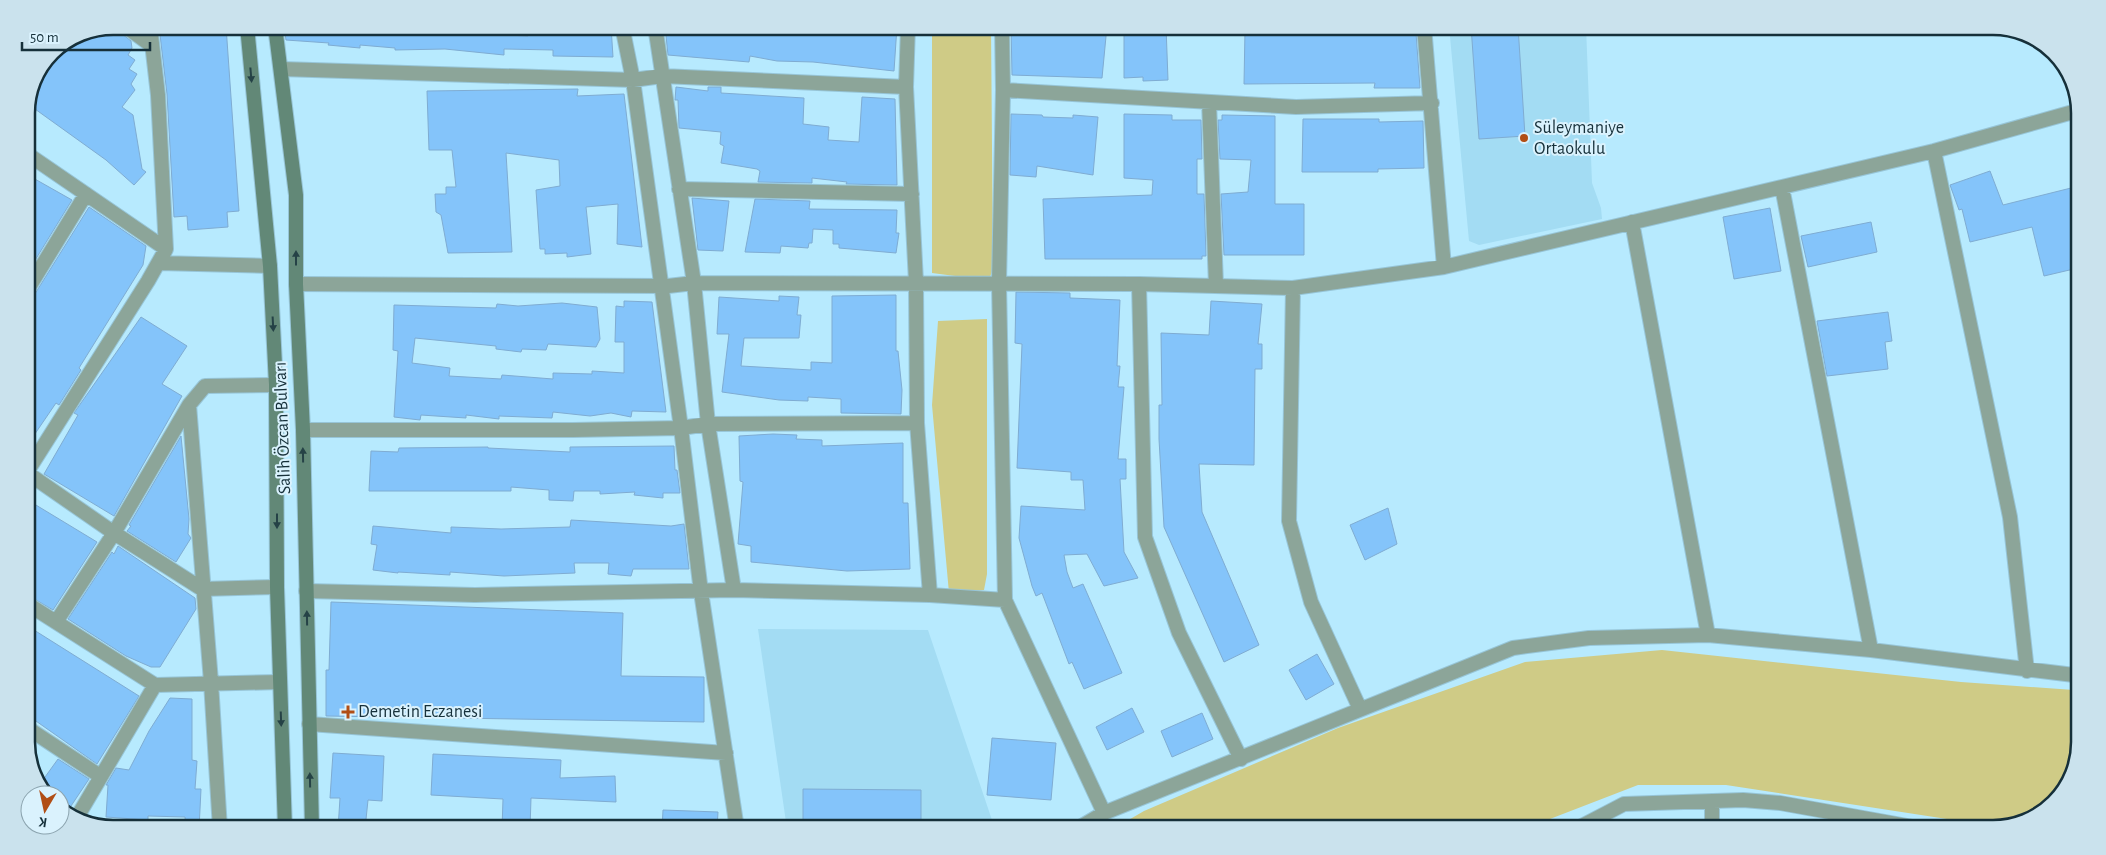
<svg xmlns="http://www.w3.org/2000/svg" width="2106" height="855" font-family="'Alegreya Sans',sans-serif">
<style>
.built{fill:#a3dcf3}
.green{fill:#cfcb86}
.building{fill:#84c4fa;stroke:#7facd2}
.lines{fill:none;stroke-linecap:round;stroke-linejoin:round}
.minor-casing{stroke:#97c5d7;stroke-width:16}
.secondary-casing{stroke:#97c5d7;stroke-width:16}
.minor{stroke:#8ca599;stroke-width:14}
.secondary{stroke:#628877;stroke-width:14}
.oneway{fill:#254246}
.poi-dot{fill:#b14e15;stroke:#daf2fd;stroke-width:2}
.labels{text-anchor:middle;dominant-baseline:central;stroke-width:4;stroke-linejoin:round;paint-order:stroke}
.poi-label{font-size:18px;fill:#16303a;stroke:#daf2fd;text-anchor:start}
.street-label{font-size:18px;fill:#16303a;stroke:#daf2fd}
.rim{fill:none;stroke:#16303a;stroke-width:2.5}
</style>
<rect width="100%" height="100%" fill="#b7eafe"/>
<path class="built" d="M1449,26H1586L1592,183L1601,208L1602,219L1479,245L1469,241Z
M758,629L928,630L995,829H787Z"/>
<path class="green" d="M932,26H991L993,269L990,277L978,279L932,273Z
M987,319V574L984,590L949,593L932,405L938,321Z
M1662,650L1961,682L2074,690L2073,775L2041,814L1999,827L1726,785H1638L1524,829H1113L1144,811L1338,728L1525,662Z"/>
<path class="building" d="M112,26L131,41L132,48L128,55L135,60L129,69L137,74L131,84L135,90L122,107L133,115L142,169L146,172L134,185L106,160L28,104L46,66L63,45L80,33Z
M159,26H226L239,211L227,212L228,227L188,230L187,216L174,217L167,94Z
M284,26H486V34L528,36L529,26H611L613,57L553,56V50L504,49V55L445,49L395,50V48L360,45V48L328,45L329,43L286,40Z
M665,26H824L861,31V26H897L894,71L813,62L777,61L750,56L749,62L668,55Z
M1011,26H1107L1102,78L1012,75Z
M1124,26H1166L1168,80L1143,81V77L1124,78Z
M1471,26H1518L1525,136L1479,139Z
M1296,29L1342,35L1416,33L1420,88H1374L1375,83L1244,84L1245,30Z
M676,87L708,91V87H721V93L804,98L803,124L829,127L828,140L859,142L862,97L895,99L897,185L846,184L847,182L812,178V183L758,182L760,171L757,169L721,163L724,146L720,144L721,132L679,128L678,100H675Z
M578,89L577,96L624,94L642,247L617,244L618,204L586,207L591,254L567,257V253L545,254V249H540L536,190L560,186L559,160L506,153L512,252L448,253L441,215L436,212L435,194H446V187H456L452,150H429L427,91Z
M1011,114L1042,115L1043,117L1073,118V115L1098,117L1093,175L1037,166L1036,177L1010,175Z
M1124,114L1172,115V120H1201L1202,159H1197V194H1204L1206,256H1202V259H1045L1043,199L1152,195L1153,180L1124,178Z
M1222,115L1275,116V204H1304V255H1224L1221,194L1248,192L1251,160L1220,159L1218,120H1222Z
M1303,119H1379V122L1423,121L1424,168L1378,169V172H1302Z
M1990,171L2003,205L2079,186L2078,268L2044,276L2032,227L1970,242L1962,209L1959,210L1950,185Z
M26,174L72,200L26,275Z
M692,198L729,201L723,251L698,250Z
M755,199L810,201L809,209L897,210L896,233H899L896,253L839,248V244H833V230L813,229L812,243H809L808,248L781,246L780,253L745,252Z
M89,207L146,246L143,265L79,368L81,370L59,405L56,403L26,447V301L33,297Z
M1770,208L1781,271L1734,279L1723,217Z
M1871,222L1877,252L1808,267L1801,236Z
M1016,292L1070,293V298L1120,300L1117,366H1120L1118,387H1124L1118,459H1126V479H1120L1124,552L1138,578L1104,586L1087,554L1064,555L1067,572L1073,588L1083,584L1122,673L1084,689L1072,662L1069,664L1042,593L1036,596L1032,586L1019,538L1021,506L1085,510L1083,480H1071V472L1017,468L1022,344L1015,343Z
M896,295V351H898L902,390L901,414L841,413V399L808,397V401L779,400L722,392L729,334H717L719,297L779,301V296L799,297L797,315H801L799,338H744L741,366L811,370V362L832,363V296Z
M624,301L652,302L666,412L632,411L631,417L611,413L590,416L553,412L552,418L499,416V419L466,415V418L421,415L420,420L394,417L398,351L393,350L394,305L496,308L497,304L518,306L562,303L597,307L600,339L596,347L548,344L546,350L522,349L521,352L496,349V346L415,338L412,363L450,368L449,376L501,379L502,375L553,379V373L592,374V371L624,373V342H615L616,306L624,307Z
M1211,301L1262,304L1258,344H1262V369H1255L1254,465L1199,464L1202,512L1259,645L1224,662L1164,527L1159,439V405H1162L1161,333L1209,335Z
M1888,312L1892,341L1885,342L1888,369L1827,376L1817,321Z
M141,317L187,346L162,384L182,396L114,516L44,474L78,415L74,413Z
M773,434L797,435L796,439L822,440V446L903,443V503H908L910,569L847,571L751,562V546L738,544L743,482L740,481L739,436Z
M181,436L189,519L188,534L191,538L176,562L127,531L131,526L129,525Z
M674,446L675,470H677L680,493H663V498L634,495L635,492L600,494V491H574L573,501L549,500V490L511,487V491H369L371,451L398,452L399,448L488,447V448L570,452V447Z
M26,499L97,542L53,610L26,594Z
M1388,508L1397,544L1365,560L1350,525Z
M571,520L671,526L684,524L689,569H633L631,576L608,574L609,563H574L575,573L504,576L450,572V575L398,572V573L373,570L377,545L371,544L373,526L451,533V527L501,529L570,527Z
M118,546L195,598L196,609L160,667H151L126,656L68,619L112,552L114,554Z
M331,602L623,613L621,676L704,677V722L326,716V670H329Z
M26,625L139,696L97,764L26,714Z
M1317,654L1334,684L1306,700L1289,670Z
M170,698L192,699V760L197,761L195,789H201L199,829H186L185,817L148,816V820L106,817L108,785H106L116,768L129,770L149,731Z
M1132,708L1144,732L1107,750L1096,727Z
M1202,713L1213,739L1172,757L1161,731Z
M992,738L1056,743L1051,800L987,795Z
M333,753L384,756L382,801L368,800L365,829H338L340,798H330Z
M433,754L561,760L560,778L615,776L616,802L531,798L530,829H502L503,799L431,795Z
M58,759L89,779L67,812L60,807V795H45L40,784Z
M803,789L921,790V829H803Z
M663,810L718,812L717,829H662Z"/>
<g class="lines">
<defs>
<path id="minor" d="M125,26L151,45
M622,26L633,80L681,428L701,592L737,829
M655,26L694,283L708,424L734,590
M908,26L906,87L916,282L917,423L930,595
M1002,26L1003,90L999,283L1005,600L1104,813
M1424,26L1444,267
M281,69L633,80L662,76L906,87
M1003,90L1296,107L1432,103
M1209,102L1216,285
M1934,151L2010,517L2027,671
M26,153L166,249L159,263L270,266
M1782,187L1871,650
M679,189L912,194
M1632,222L1708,635
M296,284L668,286L694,283L1139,284L1293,288L1444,267L1934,151L2080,110
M1139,284L1145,537L1179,633L1241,759
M1293,288L1289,521L1311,602L1360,709
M26,292L86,194
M303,430H573L681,428L708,424L917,423
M26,472L114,533L202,589L277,587
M27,472L148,281L166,249L158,95L150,26
M306,591L475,595L734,590L930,595L1005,600
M26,603L155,685L76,819
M56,622L114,533L189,405
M155,685L280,682
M309,724L726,753
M26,727L100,776
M220,829L211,682L189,405L205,386L276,385
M1077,829L1104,813L1513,648L1589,638L1708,635L1871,650L2074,675
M1576,829L1624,804L1743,800L1780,803L1924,829
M1712,829V801"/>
<path id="secondary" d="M247,26L270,266L276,385L277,587L285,829
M275,26L296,195V284L303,430L312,829"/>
</defs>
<use href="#minor" class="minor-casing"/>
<use href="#secondary" class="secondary-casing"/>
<use href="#minor" class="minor"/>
<use href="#secondary" class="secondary"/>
</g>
<defs><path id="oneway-solid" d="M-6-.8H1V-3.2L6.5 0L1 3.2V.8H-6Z" transform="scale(1.25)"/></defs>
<g class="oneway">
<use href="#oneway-solid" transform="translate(251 75) rotate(85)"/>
<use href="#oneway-solid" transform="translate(296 258) rotate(-90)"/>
<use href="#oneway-solid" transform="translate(273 324) rotate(87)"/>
<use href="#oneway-solid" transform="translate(303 455) rotate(-91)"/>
<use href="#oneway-solid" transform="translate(277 521) rotate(90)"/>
<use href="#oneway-solid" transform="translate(307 618) rotate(-91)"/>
<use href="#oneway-solid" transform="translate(281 719) rotate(88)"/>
<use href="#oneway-solid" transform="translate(310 780) rotate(-91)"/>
</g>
<g class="poi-dot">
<circle cx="1524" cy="138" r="5"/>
<path d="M345.5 704.5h5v5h5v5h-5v5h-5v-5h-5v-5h5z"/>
</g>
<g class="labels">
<g class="poi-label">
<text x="1534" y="128">Süleymaniye<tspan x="1534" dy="21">Ortaokulu</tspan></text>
<text x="358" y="712">Demetin Eczanesi</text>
</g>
<g class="street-label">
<text transform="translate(283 428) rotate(-92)">Salih Özcan Bulvarı</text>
</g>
</g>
<path d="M0 0H2106V855H0ZM113 35H1993A78 78 0 0 1 2071 113V742A78 78 0 0 1 1993 820H113A78 78 0 0 1 35 742V113A78 78 0 0 1 113 35Z" fill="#cae2ed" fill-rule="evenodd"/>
<path class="rim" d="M113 35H1993A78 78 0 0 1 2071 113V742A78 78 0 0 1 1993 820H113A78 78 0 0 1 35 742V113A78 78 0 0 1 113 35Z"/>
<g transform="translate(45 810) rotate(189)"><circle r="24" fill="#daf2fd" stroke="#8ca4af"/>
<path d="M0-4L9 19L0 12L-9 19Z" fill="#b14e15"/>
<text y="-8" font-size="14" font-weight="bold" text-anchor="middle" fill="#16303a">K</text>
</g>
<path d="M22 42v8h128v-8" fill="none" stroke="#16303a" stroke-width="2.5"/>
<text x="30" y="42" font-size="15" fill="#16303a" stroke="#daf2fd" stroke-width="4" paint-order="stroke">50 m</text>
</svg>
